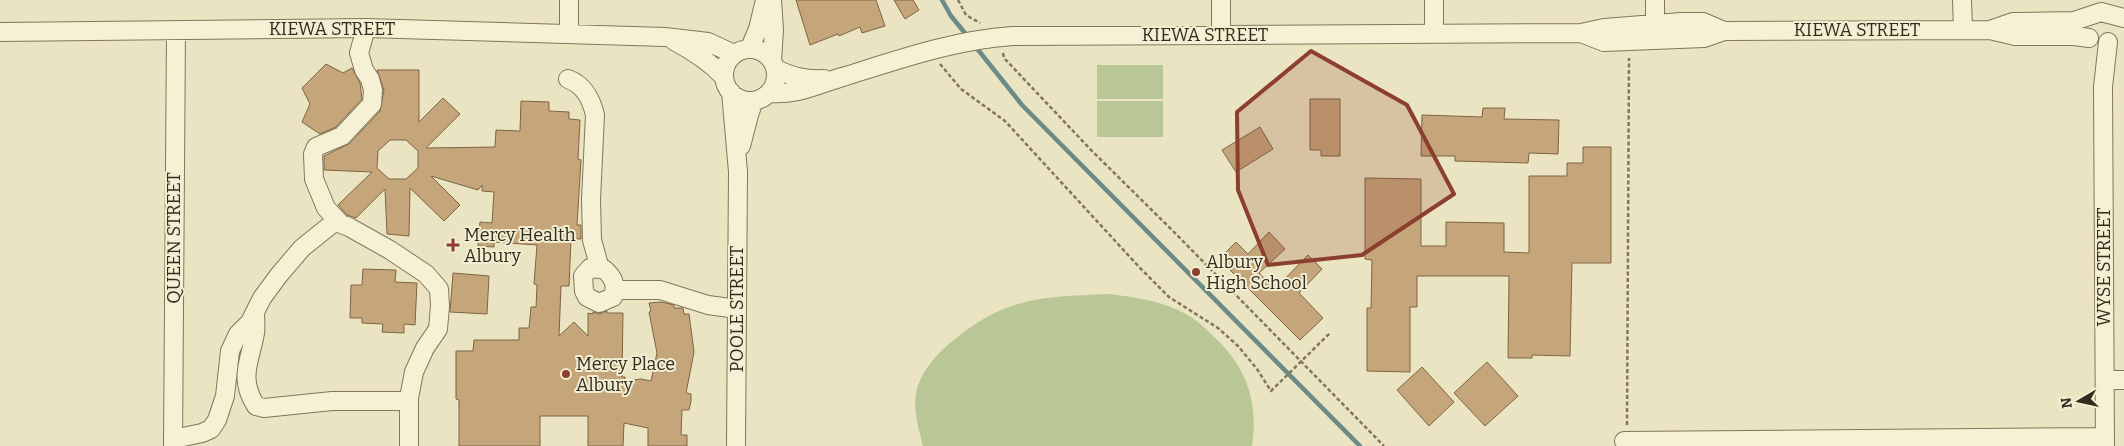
<svg xmlns="http://www.w3.org/2000/svg" width="2124" height="446" font-family="Bitter,serif">
<style>
.green{fill:#b9c797}
.lines{fill:none;stroke-linecap:round;stroke-linejoin:round}
.stream{stroke:#6c8a87;stroke-width:4.5}
.building{fill:#c5a67a;stroke:#7f6442;fill-rule:evenodd}
.minor-casing{stroke:#82765b;stroke-width:20}
.path{stroke:#82765b;stroke-width:2.5;stroke-dasharray:4 2.5;stroke-linecap:butt}
.minor{stroke:#f6f1d4;stroke-width:18}
.marked{fill:#8c3e2f;fill-opacity:0.2;stroke:#8c3e2f;stroke-width:4;stroke-linejoin:round}
.poi-dot{fill:#8c3e2f;stroke:#f2eed1;stroke-width:2}
.labels{text-anchor:middle;dominant-baseline:central;stroke-width:4;stroke-linejoin:round;paint-order:stroke}
.street-label{font-size:18px;fill:#332b1e;stroke:#f2eed1}
.poi-label{font-size:18px;fill:#332b1e;stroke:#f2eed1;text-anchor:start}
</style>
<rect width="100%" height="100%" fill="#eae4c2"/>
<path class="green" d="M1097,65H1163V99H1097Z
M1097,101H1163V137H1097Z
M1108,294C1135,297 1162,301 1186,314C1195,319 1203,326 1210,333C1245,364 1259,399 1252,446H923C919,430 913,410 916,393C920,373 934,357 949,344C1004,297 1040,297 1108,294Z"/>
<g class="lines">
<path class="stream" d="M942,0L951,16L969,38
M975,46L1022,105L1360,446"/>
</g>
<path class="building" d="M796,0H876L885,26L862,33L860,27L839,36L838,34L810,45Z
M894,0H913L919,10L905,19Z
M326,64L343,73L352,68L360,83L362,99L336,127L320,134L302,122L310,104L302,88Z
M377,70H419V122L443,98L460,114L426,148L495,147L496,130L520,131L521,101L549,102V111L569,112V119L580,120L578,159L581,160L577,225H581V239H571L569,286H561L559,336L574,322L588,336V313L593,314V312L599,314L607,311V313H623L622,377H625V381L641,379L651,381L657,353L649,312L651,311L649,303L661,302L674,305V308H683L684,314H689L694,352L686,393L691,394V401L689,410H682L681,435H687V446H648V428L624,423L623,446H588V416H540V446H459V400L456,399V351H473L474,340H519V328H529L531,307H536L537,285L534,284L537,245L494,242V247L478,246L480,222L492,223L494,192L482,191V185L478,190L431,176L460,205L444,221L410,188L409,236L387,234L385,189L356,218L347,215L338,205L372,172L324,170V156L349,144L380,111L384,90ZM390,140H406L418,151V168L406,179H389L377,168L378,151Z
M1310,99H1340V156H1321V150H1310Z
M1483,108H1505L1504,119L1559,120L1558,154L1529,153L1528,163L1455,161V156H1421L1422,115L1482,117Z
M1260,127L1273,149L1236,172L1222,150Z
M1583,147H1611V263H1572L1570,356L1532,355V358H1508L1509,276H1417V307H1410V372L1367,371V308H1371L1372,260L1365,259V178L1421,179V246H1446V222L1504,223V252L1529,253V176H1567V163H1583Z
M1269,232L1285,249L1259,273L1275,289L1308,255L1322,269L1299,293L1323,318L1300,340L1219,259L1236,242L1248,254Z
M363,269L396,270L395,282L417,283L415,325L404,324V333L382,332L383,324L362,323V318H350L351,285H362Z
M453,273L489,276L487,314L450,312Z
M1487,362L1518,396L1485,426L1454,393Z
M1422,367L1454,402L1429,426L1397,390Z"/>
<g class="lines">
<defs>
<path id="minor" d="M772,0L774,30L772,61
M1221,0V35
M1434,0V34
M1655,0V37
M1962,0L1963,29
M366,28L359,53L364,70L370,79L373,90L372,104L342,136L316,147L313,154L314,179L326,208L341,224L349,227L390,250L426,274L439,289L440,306L438,329L425,348L414,372L409,398V446
M1990,30L2013,22L2074,21L2101,12L2124,18
M0,32L366,28L665,37L708,42L734,54
M1581,33L1604,42L1704,38L1724,31L1990,30L2015,36H2074L2089,38
M569,34V0
M674,41C693,51 709,61 724,77
M750,48L758,29L765,0
M724 75a26 26 0 1 1 52 0a26 26 0 1 1-52 0Z
M776,69C793,77 805,80 824,79
M568,79C584,85 591,98 595,115L591,199L592,240L600,269
M731,92L738,172L736,446
M769,93C801,95 817,84 846,76C900,59 955,40 1012,36L1581,33L1604,28L1681,22H1703L1724,31
M741,146L749,115L754,101
M590,268L604,269C613,277 617,284 613,297L599,303L587,297L584,291L583,276Z
M615,290H660L708,305L737,309
M255,313C255,319 256,327 255,333C250,362 238,378 256,406L264,408L332,401H409
M2105,380H2124
M173,439L202,433L211,429L217,420L225,396L230,351L238,334L250,322L262,298L279,275L302,248L337,220
M1624,441L2105,437
M173,446L176,30
M2105,446L2103,87L2108,42"/>
</defs>
<use href="#minor" class="minor-casing"/>
<path class="path" d="M958,0L966,15L980,23
M1003,53L1004,58L1091,150L1176,234L1384,446
M940,64L961,89L1005,121L1140,268L1169,297L1218,328L1238,346L1257,369L1271,391L1330,333
M1627,425L1629,58"/>
<use href="#minor" class="minor"/>
</g>
<path class="marked" d="M1311,51L1407,105L1454,194L1362,255L1268,265L1238,190L1237,112Z"/>
<g class="poi-dot">
<path d="M450.5 237.5h5v5h5v5h-5v5h-5v-5h-5v-5h5z"/>
<circle cx="1196" cy="272" r="5"/>
<circle cx="566" cy="374" r="5"/>
</g>
<g class="labels">
<g class="street-label">
<text x="332" y="29">KIEWA STREET</text>
<text x="1857" y="30">KIEWA STREET</text>
<text x="1205" y="35">KIEWA STREET</text>
<text transform="translate(174 238) rotate(-90)">QUEEN STREET</text>
<text transform="translate(2104 267) rotate(-90)">WYSE STREET</text>
<text transform="translate(737 309) rotate(-90)">POOLE STREET</text>
</g>
<g class="poi-label">
<text x="464" y="235">Mercy Health<tspan x="464" dy="21">Albury</tspan></text>
<text x="1206" y="262">Albury<tspan x="1206" dy="21">High School</tspan></text>
<text x="576" y="364">Mercy Place<tspan x="576" dy="21">Albury</tspan></text>
</g>
</g>
<g transform="translate(2079 401) rotate(261)" stroke="#f2eed1" stroke-width="4" paint-order="stroke">
<path d="M0-4L9 19L0 12L-9 19Z" fill="#332b1e"/>
<text y="-8" font-size="14" font-weight="bold" text-anchor="middle" fill="#332b1e">N</text>
</g>
</svg>
